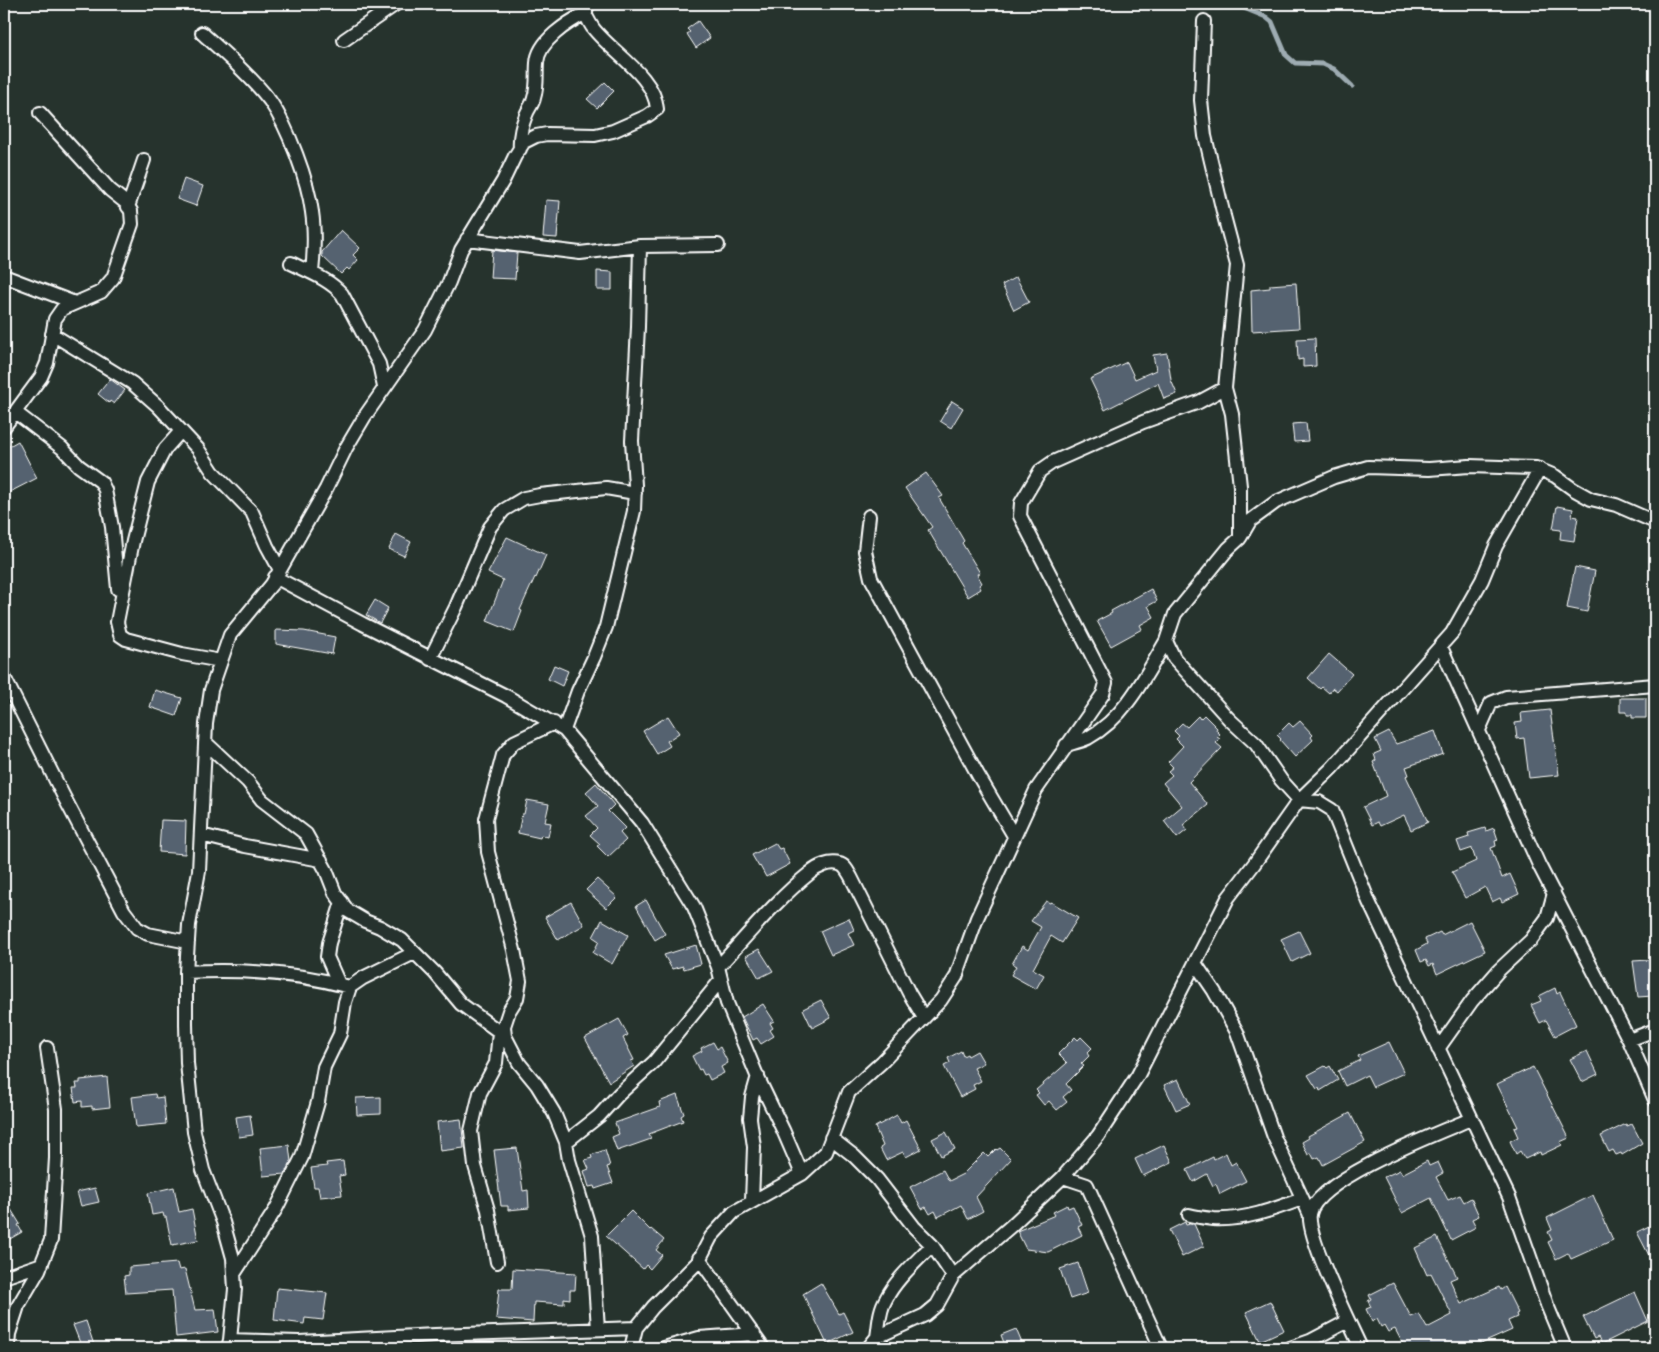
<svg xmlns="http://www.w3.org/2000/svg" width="1659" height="1352" font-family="'Indie Flower',sans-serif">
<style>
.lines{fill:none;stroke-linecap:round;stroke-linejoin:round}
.stream{stroke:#9eacb2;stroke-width:5}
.building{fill:#55626f;stroke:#fff}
.street-casing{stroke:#fff;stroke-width:16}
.street{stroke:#26332d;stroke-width:12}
</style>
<rect width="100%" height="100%" fill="#26332d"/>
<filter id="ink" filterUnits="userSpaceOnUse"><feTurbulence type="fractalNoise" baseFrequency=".02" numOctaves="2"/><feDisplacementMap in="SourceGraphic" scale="10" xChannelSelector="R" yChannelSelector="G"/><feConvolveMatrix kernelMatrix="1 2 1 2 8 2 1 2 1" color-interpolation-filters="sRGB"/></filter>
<g filter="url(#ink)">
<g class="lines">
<path class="stream" d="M1237,4L1239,6L1266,17L1272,22L1286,55L1295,63L1323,64L1334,69L1352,86"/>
</g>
<path class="building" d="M698,21L710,38L696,48L687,34L690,32L687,29Z
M605,82L614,91L597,108L587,99Z
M184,179L203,186L196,206L177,199Z
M546,200L560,201L557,238L543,237Z
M341,230L360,248L353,255L358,260L349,270L347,268L341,274L322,256V252Z
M492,250L517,253L515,279L490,278Z
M597,271L612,272V290H597Z
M1016,277L1029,302L1014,310L1002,285Z
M1296,283L1299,328L1252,331L1251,290L1270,288V285Z
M1315,338L1316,366L1303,367V359L1298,360L1297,339Z
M1167,353L1171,380L1177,394L1164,399L1158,383L1105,410L1090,379L1127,362L1135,379L1156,370L1153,355Z
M110,379L125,390L114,404L110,401L109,403L98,394Z
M952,401L963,408L951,428L940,421Z
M1306,423L1308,441L1294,442L1292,424Z
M18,441L37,478L4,495V449Z
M926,473L943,496L939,498L964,541L962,543L980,573L977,574L982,583L979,585L981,589L968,597L928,530L932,527L905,488Z
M1557,506L1573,509L1572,516L1578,517L1574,541L1560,539L1561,530L1553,529Z
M396,534L411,542L404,556L389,549Z
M507,537L546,555L536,578L535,577L520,610L522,611L514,632L487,621L503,580L488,573Z
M1575,567L1595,571L1587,612L1567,608Z
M1151,589L1157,601L1148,606L1154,617L1140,625L1142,629L1111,646L1097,621L1112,613L1111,611Z
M375,600L388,608L380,623L366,615Z
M276,630L304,631L335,637L332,654L276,644Z
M1329,654L1352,674L1337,691L1333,688L1329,693L1322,687L1320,689L1308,678Z
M554,665L568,671L562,686L548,679Z
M155,690L182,698L176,716L150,707Z
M1620,698H1646V718H1632V715H1627V712H1620Z
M1550,710L1559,775L1529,778L1524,738L1517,739L1515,723L1522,722L1521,713Z
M1204,715L1217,728L1216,730L1220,734L1217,737L1220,739L1216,743L1222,748L1189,782L1208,805L1183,825L1187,830L1177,838L1164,821L1182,806L1163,783L1172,775L1168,771L1173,767L1168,762L1183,746L1176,739L1179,736L1174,731L1182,723L1187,727L1198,716L1200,719Z
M668,716L679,733L667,741L670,746L657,754L643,731Z
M1300,721L1313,735L1311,737L1313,740L1295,757L1280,740L1281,739L1277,735L1289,723L1293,727Z
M1435,731L1443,754L1406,767L1409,775L1406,776L1428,822L1411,830L1404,815L1380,826L1378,822L1372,825L1363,807L1386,796L1373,762L1376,760L1374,754L1381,751L1375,739L1389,732L1396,744Z
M596,783L614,805L608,811L625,828L620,833L626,840L608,857L597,846L600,844L590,835L597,828L586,816L598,806L586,792Z
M527,800L549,804L545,822L551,823L548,837L541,835L540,838L518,833L522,814H524Z
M161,820L186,821L185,854L159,852Z
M1485,828L1486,831L1494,828L1498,840L1495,841L1496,846L1491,848L1502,878L1510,874L1519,894L1502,902L1500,898L1492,902L1485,887L1465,898L1452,872L1476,861L1472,849L1473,848L1461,852L1457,841L1469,837L1468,833Z
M775,843L779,849L782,848L790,864L766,877L760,866L759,867L752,855Z
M597,879L617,897L606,908L586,890Z
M646,900L665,934L655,940L636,906Z
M1046,901L1050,903L1051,902L1078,918L1062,943L1051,936L1033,969L1044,975L1036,989L1011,975L1016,966L1012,964L1022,946L1028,950L1041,927L1031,921Z
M571,902L584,925L558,940L545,917Z
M849,918L854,930L848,933L854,945L831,955L820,931Z
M602,920L628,935L612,964L593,953L599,941L593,937Z
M1470,921L1485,951L1437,974L1433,964L1429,966L1426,960L1421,962L1416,950L1427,944L1425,939L1440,932L1442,935Z
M1299,931L1310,953L1292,962L1281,939Z
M696,945L701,964L684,969L683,966L672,969L664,955Z
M759,949L773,971L759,978L746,956Z
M1649,960L1653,996L1638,997L1633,961Z
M1555,988L1557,994L1560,992L1576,1025L1555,1036L1546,1020L1540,1023L1531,1005L1541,1001L1539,996Z
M821,1000L831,1018L812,1028L803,1009Z
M763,1004L774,1021L770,1023L773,1028L770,1030L774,1036L761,1044L757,1038L753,1040L742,1017Z
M619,1019L628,1035L623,1038L634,1060L631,1061L634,1066L609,1082L585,1038Z
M1075,1037L1078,1040L1081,1037L1092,1048L1087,1053L1089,1056L1081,1064L1084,1066L1066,1084L1071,1090L1063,1097L1067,1102L1057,1110L1049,1101L1044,1105L1036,1095L1039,1093L1036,1090L1067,1063L1058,1054Z
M713,1042L717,1049L720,1047L728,1063L721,1067L724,1073L710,1080L707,1074L704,1075L701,1069L699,1070L692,1056L702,1051L701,1048Z
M1389,1042L1404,1073L1373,1087L1367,1075L1345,1086L1338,1071L1360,1060L1358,1056Z
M961,1051L963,1056L967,1054L968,1056L977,1051L984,1063L974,1068L981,1081L973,1085L975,1089L960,1097L944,1066L950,1063L948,1058Z
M1587,1051L1598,1074L1582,1082L1570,1059Z
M1325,1066L1327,1068L1330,1066L1338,1080L1320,1091L1319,1088L1317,1089L1308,1075Z
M1533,1067L1569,1138L1560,1142L1562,1145L1541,1155L1540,1152L1525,1159L1520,1151L1516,1154L1510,1141L1518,1137L1514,1128L1518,1127L1497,1084Z
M107,1077L110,1107L92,1109V1106L82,1107V1101L75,1102L73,1088H77L76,1083H80V1080Z
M1178,1079L1190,1104L1176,1110L1164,1085Z
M155,1094L156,1098L163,1097L166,1124L136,1127L132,1097Z
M677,1095L684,1114L681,1116L683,1121L649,1134L651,1139L617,1151L612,1137L619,1134L615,1123L660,1107L659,1102Z
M381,1097V1114L357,1115L356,1098Z
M1350,1113L1365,1142L1323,1165L1319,1157L1314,1159L1311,1153L1308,1155L1302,1142L1309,1138L1308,1136Z
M250,1115L253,1135L239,1137L236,1117Z
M897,1115L901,1123L906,1120L921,1149L906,1157L903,1152L886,1160L880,1148L883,1146L875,1127Z
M461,1119L464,1148L440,1151L437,1122Z
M1626,1124L1627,1126L1632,1124L1642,1143L1622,1155L1621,1153L1616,1155L1613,1150L1609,1152L1601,1136Z
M946,1132L955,1149L941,1156L932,1139Z
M289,1145L291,1162L285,1174L263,1176L260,1148Z
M1164,1145L1172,1162L1143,1176L1135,1159Z
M517,1148L523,1191L528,1190L529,1208L508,1210V1206H501L494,1150Z
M1000,1148L1011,1159L976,1197L983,1211L968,1219L961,1205L938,1217L935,1211L930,1214L926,1207L922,1209L910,1187L943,1170L949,1181L963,1174L984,1153L988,1157L996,1149L997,1150Z
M605,1150L610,1166L607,1167L613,1183L595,1189L594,1186L589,1187L584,1171L589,1169L585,1160L592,1158L591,1155Z
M1226,1153L1231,1165L1236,1162L1246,1181L1220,1194L1216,1184L1213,1186L1207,1174L1193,1182L1187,1170L1213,1157L1214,1159Z
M343,1161L345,1175L339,1176L342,1195L320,1197L318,1187H314L311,1168L327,1166L326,1163Z
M1427,1161L1429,1166L1438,1162L1443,1173L1436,1177L1448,1200L1460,1195L1464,1202L1471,1198L1479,1216L1472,1219L1476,1227L1451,1240L1431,1198L1402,1213L1384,1177L1400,1170L1402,1174Z
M174,1187L179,1212L192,1209L198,1240L172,1245L166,1217H164L163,1213L152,1215L148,1193Z
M95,1188L99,1202L81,1206L77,1192Z
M1593,1195L1613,1240L1571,1259L1568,1253L1556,1259L1548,1242L1552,1240L1548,1232L1552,1230L1547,1218Z
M4,1198L20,1224L18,1225L22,1232L8,1240L4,1234Z
M1067,1205L1068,1208L1073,1206L1082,1225L1078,1227L1082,1235L1048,1252L1026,1249L1017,1231L1055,1215L1053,1212Z
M631,1211L650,1230L651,1229L664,1240L656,1250L662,1255L650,1269L646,1265L643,1269L606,1236Z
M1185,1222L1186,1225L1190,1224H1194L1204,1246L1182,1257L1169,1230Z
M1655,1223V1267L1637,1232Z
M1437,1237L1457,1277L1450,1280L1461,1304L1499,1287L1501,1290L1505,1287L1518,1313L1516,1314L1517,1317L1508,1321L1512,1330L1472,1348H1405L1395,1329L1388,1332L1384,1325L1381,1327L1377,1319L1372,1322L1366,1309L1371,1307L1368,1301L1371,1299L1369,1295L1393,1283L1411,1317L1419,1314L1427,1328L1452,1315L1431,1273L1427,1275L1415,1248Z
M177,1263L179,1270L185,1269L195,1310L215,1309L218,1332L176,1337L172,1290L126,1293L124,1276L129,1275V1267Z
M1078,1263L1088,1293L1070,1299L1060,1269Z
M513,1269L576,1273L575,1290H570V1299L564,1298V1304L534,1302L533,1322L496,1319L499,1289H512Z
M821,1283L839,1314L843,1312L853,1332L827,1344L803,1294Z
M277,1288L327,1293L323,1320L305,1318L304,1324L274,1320Z
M1635,1292L1648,1321L1602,1344L1598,1337L1594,1339L1583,1317Z
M1270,1301L1284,1330L1260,1341L1246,1312Z
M86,1321L94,1345L82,1348L73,1325Z
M1016,1329L1024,1348H1006L1001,1335Z"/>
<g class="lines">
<defs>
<path id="street" d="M1204,21L1201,100L1205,136L1224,216L1237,265L1225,388L1232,414L1240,486V538L1228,549L1175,614L1166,641L1174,658L1229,719L1256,744L1281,780L1299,800L1319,802L1332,810L1369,902L1509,1197L1547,1305L1565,1348
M202,33C224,53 252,77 270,101C288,127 308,180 312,212C315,232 314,253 312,273
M344,40L396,4
M520,149C519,137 522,125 526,115C528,109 533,104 534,98C538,86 536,75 537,63C538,41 568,22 586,13
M128,207L144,160
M467,239L580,253L640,246L718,245
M291,263C309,272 329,279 342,294L379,364L384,387
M4,276L75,303
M52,334L132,383L158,406L198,449L213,472L252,512L267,546L280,570
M15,412L62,448L79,466L101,482L105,490L112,527L118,589
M4,427L41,377L47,363L55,319L62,309L101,292L113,278L132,224L131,211L125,202L110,190L40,113
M181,431L165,449L148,482L133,541L117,622L120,635L126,639L182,654L221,661
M869,516L865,551L871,578L978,775L1014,836
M1240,538L1250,521L1276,502L1334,477L1368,467L1429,469L1469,466L1536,468L1555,476L1573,489L1591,499L1616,505L1655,522
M275,577L363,624L506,696L564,730L642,823L694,907L718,967L727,1003L758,1078L783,1130L802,1174
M1441,647L1539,865L1629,1040L1655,1100
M430,659L456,607L490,527L504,510L524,498L540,495L606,488L635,493
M4,677L63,795L124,911L137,928L148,934L188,942
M554,723L514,742L503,755L486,819L488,852L514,950L520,981L517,998L509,1011L504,1026L505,1036L519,1063L537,1085L554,1113L566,1142L569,1160L592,1236L598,1329
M564,730L578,691L594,657L606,627L634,511L635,485L632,441L638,327L640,246
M1479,730L1491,703L1506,697L1655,685
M205,742L248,782L262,800L306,834L326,870L335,893L348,911L365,921L380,927L402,940L435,973L461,1004L505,1036
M1066,745C1073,743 1082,741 1088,738C1125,718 1146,675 1166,641
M201,835L245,846L321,860
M1195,963L1214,991L1237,1032L1274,1137L1310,1215
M718,967C747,936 776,900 810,873C817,867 830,861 839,864C845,865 848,872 851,877L909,993L924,1018
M186,972C240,969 298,973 350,987
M339,984L327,957L329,943L342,902
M1629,1040L1655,1030
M1438,1049L1472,1001L1499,970L1531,940L1547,918L1554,893
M831,1138L854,1156L877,1179L914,1227L932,1245L953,1276
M566,1142L599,1116L619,1094L654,1062L720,981
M1063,1177L1087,1185L1161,1348
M752,1201L754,1147L750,1118L752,1097L758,1076
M1189,1215C1197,1217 1205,1218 1213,1219C1243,1221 1275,1209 1302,1199
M699,1258L763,1348
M497,1262L488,1210L475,1166L471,1131L480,1093L496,1063L499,1032
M234,1274L276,1209L302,1157L318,1102L324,1067L340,1034L345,1002L350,987L363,978L414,953
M4,1277L42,1264
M877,1337C879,1325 879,1310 886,1299C896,1279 916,1262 932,1245
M230,1340L299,1342L435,1335L636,1328
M8,1348L9,1334L18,1306L39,1270L51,1240L56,1158V1109L47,1048
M228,1348L230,1340L235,1289L233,1258L223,1222L203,1170L194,1132L187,1063L186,1024V972L189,925L199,871L206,724L211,690L230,635L272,584L326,489L346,448L365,416L425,330L449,282L461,250L503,181L515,156L524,142L536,136L547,134L595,135L613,131L647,116L657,109C655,76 611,52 593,28C590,24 588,19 585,14L588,4
M631,1348L636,1328L653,1307L698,1262L711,1237L734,1212L802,1174L826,1152L849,1092L882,1062L941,1000L956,977L977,918L1036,790L1103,694L1106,683L1020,516L1021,503L1040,471L1053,462L1143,422L1199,402L1225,388
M664,1348L699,1338L754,1334
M868,1348L877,1337L925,1315L937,1305L953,1276L1011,1226L1063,1177L1098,1136L1138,1075L1228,898L1254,864L1299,800L1332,768L1452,633L1482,580L1496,546L1540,469
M1290,1348L1310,1341L1348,1321
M1361,1348C1350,1324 1306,1236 1310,1214C1317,1179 1438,1133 1471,1119"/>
</defs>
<use href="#street" class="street-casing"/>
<use href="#street" class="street"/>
</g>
</g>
<rect width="1659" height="1352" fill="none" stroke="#26332d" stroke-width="20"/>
<rect x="10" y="10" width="1639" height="1332" fill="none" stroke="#fff" stroke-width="2" filter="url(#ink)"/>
</svg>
